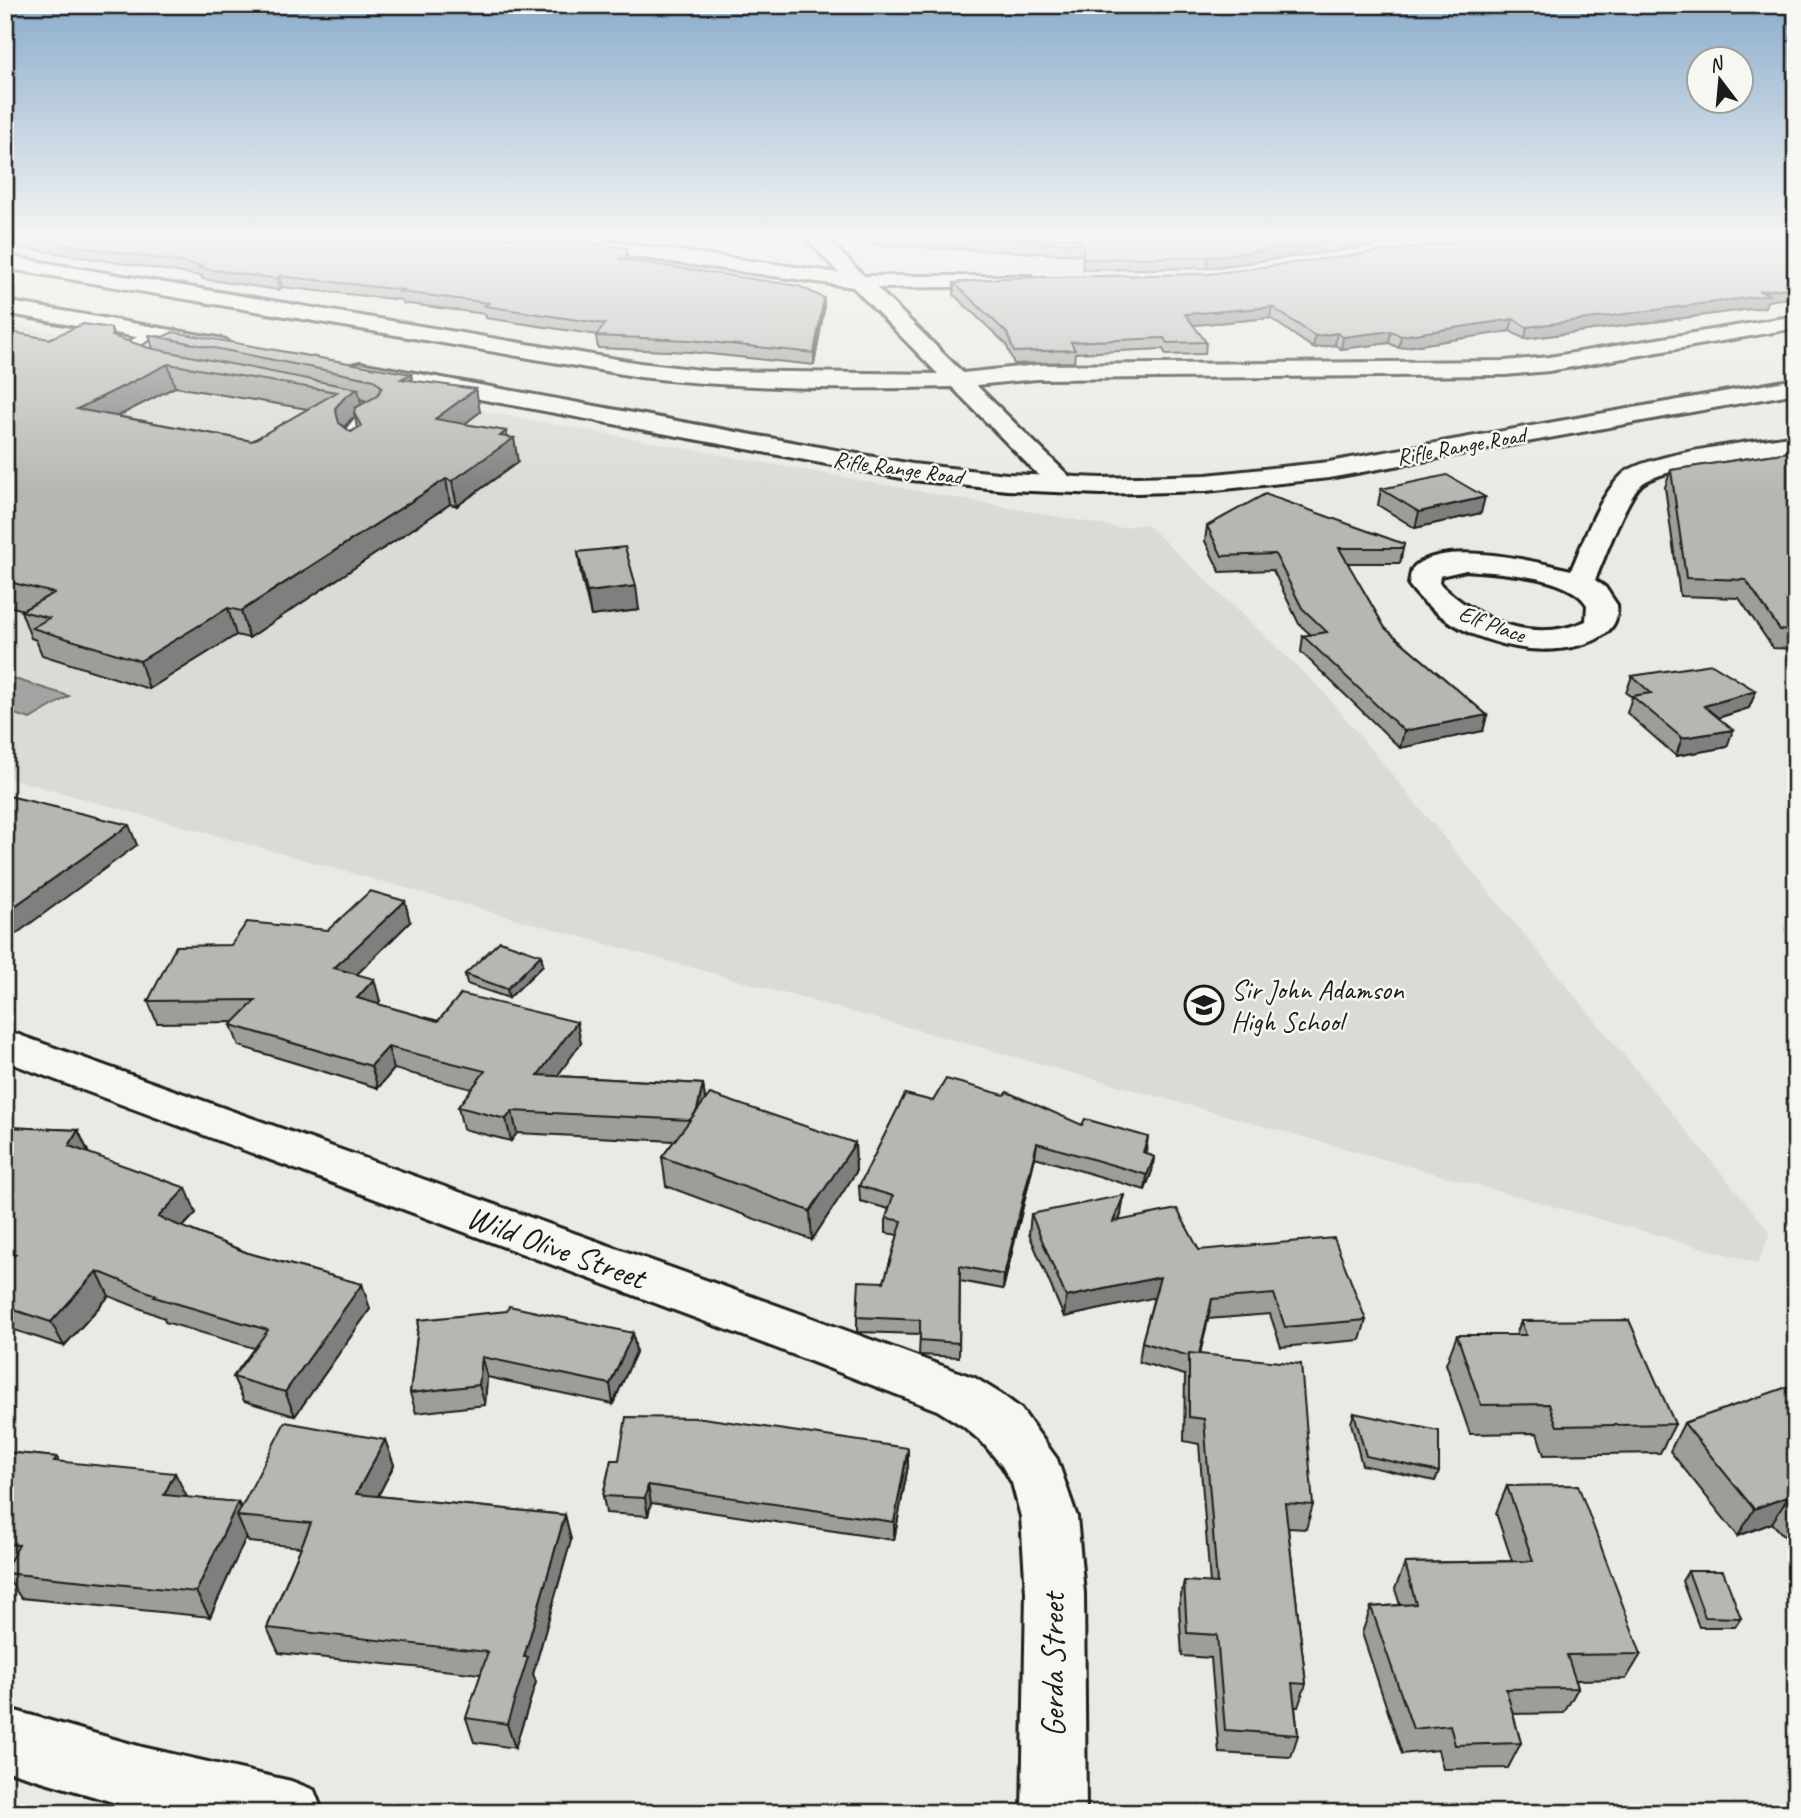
<svg xmlns="http://www.w3.org/2000/svg" width="1801" height="1818" font-family="Caveat,sans-serif">
<style>
.built{fill:#dadad6}
.water{fill:#a3a3a1;stroke:#6d6d6c;stroke-width:2}
.lines{fill:none;stroke-linecap:round;stroke-linejoin:round}
.service-casing{stroke:#1c1c1c;stroke-width:5}
.minor-casing{stroke:#1c1c1c;stroke-width:6}
.tertiary-casing{stroke:#1c1c1c;stroke-width:6}
.secondary-casing{stroke:#1c1c1c;stroke-width:6}
.service{fill:#f6f6f2;fill-rule:evenodd}
.minor{fill:#f6f6f2;fill-rule:evenodd}
.tertiary{fill:#f6f6f2;fill-rule:evenodd}
.secondary{fill:#f6f6f2;fill-rule:evenodd}
.wall{fill:#9d9d9a;stroke:#1c1c1c;stroke-width:2;fill-rule:evenodd}
.shaded-wall{fill:#7f7f7d;stroke:#1c1c1c;stroke-width:2}
.building{fill:#b6b6b3;stroke:#1c1c1c;stroke-width:2;fill-rule:evenodd}
.labels{text-anchor:middle;dominant-baseline:central;stroke-width:5;stroke-linejoin:round;paint-order:stroke}
.far-street-label{font-size:23px;fill:#1c1c1c;stroke:#f6f6f2}
.poi-label{font-size:28px;fill:#1c1c1c;stroke:#f6f6f2;text-anchor:start}
.near-street-label{font-size:33px;fill:#1c1c1c;stroke:#f6f6f2}
</style>
<rect width="100%" height="100%" fill="#e9e9e5"/>
<filter id="ink" filterUnits="userSpaceOnUse"><feTurbulence type="fractalNoise" baseFrequency=".0143" numOctaves="2"/><feDisplacementMap in="SourceGraphic" scale="14" xChannelSelector="R" yChannelSelector="G"/><feConvolveMatrix kernelMatrix="1 2 1 2 8 2 1 2 1" color-interpolation-filters="sRGB"/></filter>
<g filter="url(#ink)">
<path class="built" d="M5,323L1119,528L1146,524L1321,689L1770,1232L1758,1263L5,777Z"/>
<path class="water" d="M5,676L69,696L30,719L5,711Z"/>
<g class="lines">
<defs>
<path id="service" d="M150,329L156,333L154,336L131,352L140,356V362H132L120,356L121,347Z
M376,405L383,409L380,417L365,424L355,436L364,449L357,453L352,452L341,440V435L355,418Z"/>
<path id="minor" d="M532,238H584L839,273L806,238H826L864,276H1031L1034,280L1031,284L1024,286L877,288L963,373L1037,365L1505,361L1549,357L1796,316V328L1549,371L1505,375L1037,379L976,385L1071,478L1075,484L1071,490L1062,492L1053,490L952,387C848,390 743,389 640,377L5,268V256L640,363L709,371L938,374L853,287L541,244Z
M1796,435V450C1764,455 1665,467 1643,483C1627,495 1604,560 1595,580L1605,587L1617,605C1622,646 1559,652 1529,649C1510,647 1490,641 1472,634C1449,623 1424,606 1409,585C1410,579 1410,569 1416,565C1449,540 1534,561 1571,570C1585,539 1597,499 1622,475C1644,453 1761,441 1796,435ZM1466,570C1498,573 1569,575 1587,605L1586,621C1533,644 1478,621 1439,583L1440,576Z
M5,1030L812,1318L975,1378L1001,1394L1021,1409L1057,1459L1077,1517L1084,1593L1086,1813H1022L1026,1593L1021,1517L1012,1483L1002,1466L983,1443L963,1426L937,1410L776,1348L5,1061Z"/>
<path id="tertiary" d="M5,1708L142,1747L291,1781L314,1790L323,1813H150L5,1770Z"/>
<path id="secondary" d="M5,301L218,338L226,340L229,345L226,350L218,352L5,313Z
M360,363L912,464L1007,474L1101,478L1206,475L1329,462L1796,379V393L1329,478L1206,491L1101,494L1007,490L912,480L352,375L349,370L352,365Z"/>
</defs>
<use href="#service" class="service-casing"/>
<use href="#minor" class="minor-casing"/>
<use href="#tertiary" class="tertiary-casing"/>
<use href="#secondary" class="secondary-casing"/>
<use href="#service" class="service"/>
<use href="#minor" class="minor"/>
<use href="#tertiary" class="tertiary"/>
<use href="#secondary" class="secondary"/>
</g>
<path class="wall" d="M5,238H556L627,248L628,261L824,298V310L814,365L690,352L598,348L596,336L598,335L486,318L485,314L402,303V300L282,287L279,290L202,279V276L5,245Z
M604,238H630V242Z
M873,238H1435L1207,268L1083,270L1082,255L873,245Z
M1796,238V297L1767,301L1765,307L1525,339L1510,331L1399,348L1389,343L1341,349L1335,345L1313,348L1270,318L1193,325L1206,342L1205,354L1166,355L1163,349L1075,353L1074,362L1014,364L1006,344L954,295V283L1209,274Z
M111,328L113,337L153,349L149,335L411,374L412,381L480,412L464,424L506,431L507,437L518,462L457,506L450,504L249,638L236,635L149,689L42,655L36,640L31,638L21,611L24,610L5,605V331L49,339ZM175,387L308,409L252,441L117,416ZM360,399L368,401L361,405ZM355,417L357,428L351,432L344,427L351,419Z
M1796,451V649L1773,648L1739,598L1680,596L1665,487L1671,470Z
M1381,489L1481,513L1415,528L1378,505Z
M1207,526L1404,544L1400,563H1347L1385,628L1487,715L1483,731L1400,748L1301,652L1303,636L1311,635L1299,624L1273,570L1220,572L1205,541Z
M578,552L639,610L591,616L581,575Z
M1632,676L1756,691L1749,708L1718,718L1727,747L1676,756L1627,713L1632,697L1626,693Z
M410,922L357,974L380,1001L377,1004L438,1021L581,1043L557,1076L703,1084L705,1100L855,1143L856,1172L812,1240L666,1186L662,1157L674,1141L517,1133L511,1141L463,1129L458,1107L472,1089L394,1069L378,1088L239,1046L231,1025L234,1022L157,1023L148,1001L231,945L328,930Z
M541,955L543,965L509,998L467,984L465,974Z
M933,1101L1146,1153L1154,1157L1152,1171L1145,1190L1035,1157L1003,1289L960,1281L959,1357L919,1355L920,1334L857,1332V1317L884,1282L898,1235L886,1233V1218L889,1209L860,1201L859,1186Z
M5,1127L78,1130L89,1154L196,1213L183,1227L248,1253L362,1284L370,1309L295,1416L244,1401L233,1377L254,1348L165,1322L164,1318L109,1296L64,1346L5,1327Z
M1031,1214L1121,1215L1119,1220L1199,1250L1366,1320L1360,1340L1281,1347L1270,1314L1208,1319L1200,1354L1313,1505L1306,1529L1288,1528L1306,1684L1298,1707H1295L1298,1735L1291,1757L1219,1753L1211,1658L1182,1656L1179,1605L1184,1581L1210,1583L1199,1444L1184,1441L1185,1375L1139,1362L1142,1342L1154,1297L1064,1317L1029,1234Z
M419,1320L633,1333L636,1352L613,1404L487,1377L485,1405L416,1413L410,1393Z
M1521,1321L1675,1424L1660,1453L1544,1455L1537,1433L1470,1434L1446,1364L1457,1335H1516Z
M1796,1384V1549L1772,1523L1738,1536L1670,1451L1684,1423Z
M1354,1413L1439,1472L1435,1481L1362,1465L1351,1423Z
M385,1440L394,1465L378,1496L565,1515L571,1540L533,1674L536,1682L515,1748L474,1742L466,1718L481,1674L279,1653L267,1628L301,1547L249,1542L246,1537L210,1617L21,1598L5,1575L6,1568H5V1452L57,1457L59,1462L188,1498L238,1502L241,1508Z
M611,1460L908,1466L894,1540L651,1503L648,1516L606,1513L603,1496Z
M1507,1486L1641,1654L1626,1679L1576,1680L1578,1688L1564,1713L1513,1714L1521,1743L1508,1768L1443,1769L1438,1750L1402,1754L1362,1633L1371,1607L1400,1605L1395,1589L1405,1563L1512,1561L1496,1513Z
M1688,1571L1741,1618L1735,1627H1699L1682,1581Z"/>
<path class="shaded-wall" d="M1356,238H1435L1207,268L1208,257Z
M279,276L282,287L279,290L277,279Z
M1796,287V297L1767,301L1765,307L1525,339L1527,327Z
M824,298V310L814,365V353Z
M1272,307L1270,318L1184,326L1185,314Z
M1513,319L1510,331L1399,348L1401,336Z
M1391,331L1389,343L1341,349L1343,337Z
M1337,333L1335,345L1313,348L1315,336Z
M168,364L175,387L85,433L77,409Z
M411,374L415,397L401,379Z
M358,389L363,412L354,413L355,417L351,419L340,432L335,408L346,396Z
M476,389L480,412L440,443L435,419Z
M506,431L508,442L514,438L518,462L457,506L452,481L500,436Z
M446,479L450,504L249,638L241,611Z
M1485,497L1481,513L1415,528L1419,512Z
M636,586L639,610L591,616L587,592Z
M228,608L236,635L149,689L140,661Z
M1756,691L1749,708L1698,724L1704,706Z
M1487,715L1483,731L1400,748L1404,731Z
M1733,730L1727,747L1676,756L1682,738Z
M129,825L137,845L5,942V913Z
M405,901L410,922L341,990L334,968Z
M541,955L543,965L509,998L507,989Z
M374,979L380,1001L363,1019L357,998Z
M577,1022L581,1043L543,1096L538,1075Z
M388,1047L394,1069L378,1088L371,1066Z
M703,1084L706,1106L695,1121Z
M512,1111L517,1133L511,1141L506,1119Z
M78,1130L89,1154L69,1146Z
M1148,1137L1146,1152L1141,1166L1143,1152Z
M855,1143L856,1172L812,1240L810,1211Z
M1037,1143L1035,1157L1003,1289L1004,1275Z
M1154,1157L1152,1171L1145,1190L1147,1175Z
M186,1188L196,1213L169,1241L158,1217Z
M1124,1195L1121,1215L1111,1241L1113,1222Z
M97,1271L109,1296L64,1346L51,1322Z
M1160,1277L1157,1297L1064,1317L1066,1297Z
M362,1284L370,1309L295,1416L285,1392Z
M1212,1299L1208,1319L1194,1378L1198,1358Z
M633,1333L636,1352L613,1404L610,1384Z
M482,1357L487,1377L485,1405L479,1385Z
M385,1440L394,1465L366,1519L356,1494Z
M908,1448V1466L894,1540V1522Z
M175,1473L188,1499L164,1495Z
M648,1485L651,1503L648,1516L645,1498Z
M1789,1496L1772,1523L1738,1536L1754,1509Z
M238,1502L245,1517L237,1516L246,1537L210,1617L196,1592Z
M565,1515L571,1540L533,1674L536,1682L515,1748L507,1724L524,1657Z"/>
<path class="building" d="M28,238H556L627,248L626,258L619,259L799,286L824,298L814,353L690,340L596,336L605,324L484,306L489,303L400,292L404,290L279,276L277,279L199,268L203,266Z
M953,238H1356L1208,257L1084,259L1083,244Z
M1486,238H1796V287L1759,291L1769,295L1527,327L1513,319L1401,336L1391,331L1343,337L1337,333L1315,336L1272,307L1185,314L1206,342L1167,343L1164,338L1071,342L1075,350L1014,352L1007,333L954,283L999,278L1209,274Z
M83,324L111,328L112,336L149,348L358,389L346,396L335,408L339,423L351,432L361,426L354,413L355,408L377,396L382,387L374,380L149,335L163,337L173,332L411,374L401,379L476,389L435,419L506,431L500,436L514,438L452,481L446,479L241,611L228,608L140,661L32,628L49,618L21,611L54,593L5,581V331L49,339ZM168,364L337,392L252,441L77,409Z
M1796,451V631L1780,630L1746,580L1686,578L1671,470Z
M1447,475L1485,497L1419,512L1381,489Z
M1265,494L1404,544L1403,548H1339L1385,628L1487,715L1404,731L1303,636L1327,632L1302,608L1275,554L1222,556L1207,526Z
M625,547L636,586L587,592L578,552Z
M1712,664L1756,691L1704,706L1733,730L1682,738L1632,696L1651,693L1632,676Z
M5,795L129,825L5,913Z
M370,891L405,901L334,968L374,979L357,998L438,1021L461,994L577,1022L538,1075L703,1084L697,1110L690,1120L512,1111L506,1119L458,1107L485,1071L388,1047L371,1066L231,1025L256,1000L148,1001L176,946L231,945L247,922L328,930Z
M500,941L541,955L507,989L465,974Z
M946,1079L1004,1095L1007,1092L1082,1125L1085,1119L1148,1137L1143,1152L1154,1157L1147,1175L1037,1143L1004,1275L960,1266L959,1343L920,1340V1320L857,1317L859,1281L884,1282L902,1221L886,1218L893,1196L859,1186L905,1094L933,1101Z
M710,1094L855,1143L810,1211L662,1157Z
M5,1127L78,1130L69,1146L186,1188L158,1217L248,1253L362,1284L285,1392L233,1377L268,1330L154,1297L156,1295L97,1271L51,1322L5,1307V1265L16,1254L5,1250Z
M1124,1195L1113,1222L1177,1209L1199,1250L1334,1238L1366,1320L1285,1327L1274,1294L1212,1299L1199,1354L1189,1353V1356L1142,1342L1160,1277L1066,1297L1031,1214Z
M509,1306L633,1333L610,1384L482,1357L479,1385L410,1393L419,1320L507,1311Z
M1629,1320L1675,1424L1557,1426L1549,1404L1481,1405L1457,1335H1526L1521,1321Z
M1189,1353L1301,1364L1313,1505L1285,1503L1306,1684L1292,1683L1298,1735L1225,1730L1217,1635L1187,1633L1184,1581L1217,1583L1204,1419L1189,1417Z
M1796,1384V1503L1789,1496L1754,1509L1684,1423Z
M1354,1413L1439,1431V1472L1366,1456Z
M626,1417L703,1418L908,1448L894,1522L648,1485L645,1498L603,1496L611,1460H619Z
M285,1422L385,1440L356,1494L565,1515L524,1657H528L507,1724L466,1718L488,1652L267,1628L311,1523L237,1516Z
M5,1452L57,1457L54,1461L175,1473L164,1495L238,1502L196,1592L5,1573V1570L19,1545L5,1544Z
M1578,1485L1641,1654L1567,1655L1578,1688L1506,1689L1521,1743L1455,1745L1450,1725L1413,1729L1371,1607L1416,1604L1405,1563L1533,1561L1507,1486Z
M1688,1571H1723L1741,1618L1705,1617Z"/>
</g>
<linearGradient id="sky" x2="0" y2="1"><stop stop-color="#8cadcc"/><stop offset="0.48" stop-color="#f5f5f3"/><stop offset="1" stop-color="#f5f5f3" stop-opacity="0"/></linearGradient>
<rect width="1801" height="493" fill="url(#sky)"/>
<defs>
<symbol id="school-ring" viewBox="-11 -11 22 22"><circle r="9.5" fill="#f6f6f2" stroke="#1c1c1c" stroke-width="1.5"/><path d="M0-5L7-2L0 1L-7-2ZM-4 1L0 2.5L4 1V4Q0 6-4 4Z" fill="#1c1c1c"/></symbol>
</defs>
<g fill-rule="evenodd">
<use href="#school-ring" x="1182" y="983" width="44" height="44"/>
</g>
<g class="labels">
<g class="far-street-label">
<text transform="translate(1461 446) rotate(-10)">Rifle Range Road</text>
<text transform="translate(898 468) rotate(8)">Rifle Range Road</text>
<text transform="translate(1492 624) rotate(20)">Elf Place</text>
</g>
<g class="poi-label">
<text x="1231" y="989">Sir John Adamson<tspan x="1231" dy="32">High School</tspan></text>
</g>
<g class="near-street-label">
<text transform="translate(556 1247) rotate(20)">Wild Olive Street</text>
<text transform="translate(1053 1665) rotate(-90)">Gerda Street</text>
</g>
</g>
<rect width="1801" height="1818" fill="none" stroke="#f6f6f2" stroke-width="28"/>
<rect x="14" y="14" width="1773" height="1790" fill="none" stroke="#1c1c1c" stroke-width="2.5" filter="url(#ink)"/>
<g transform="translate(1720 80) rotate(344)"><circle r="33" fill="#f6f6f2" stroke="#9f9f9c" stroke-width="2"/>
<path d="M0-5L12 26L0 18L-12 26Z" fill="#1c1c1c"/>
<text y="-10" font-size="19" font-weight="bold" text-anchor="middle" fill="#1c1c1c">N</text>
</g>
</svg>
